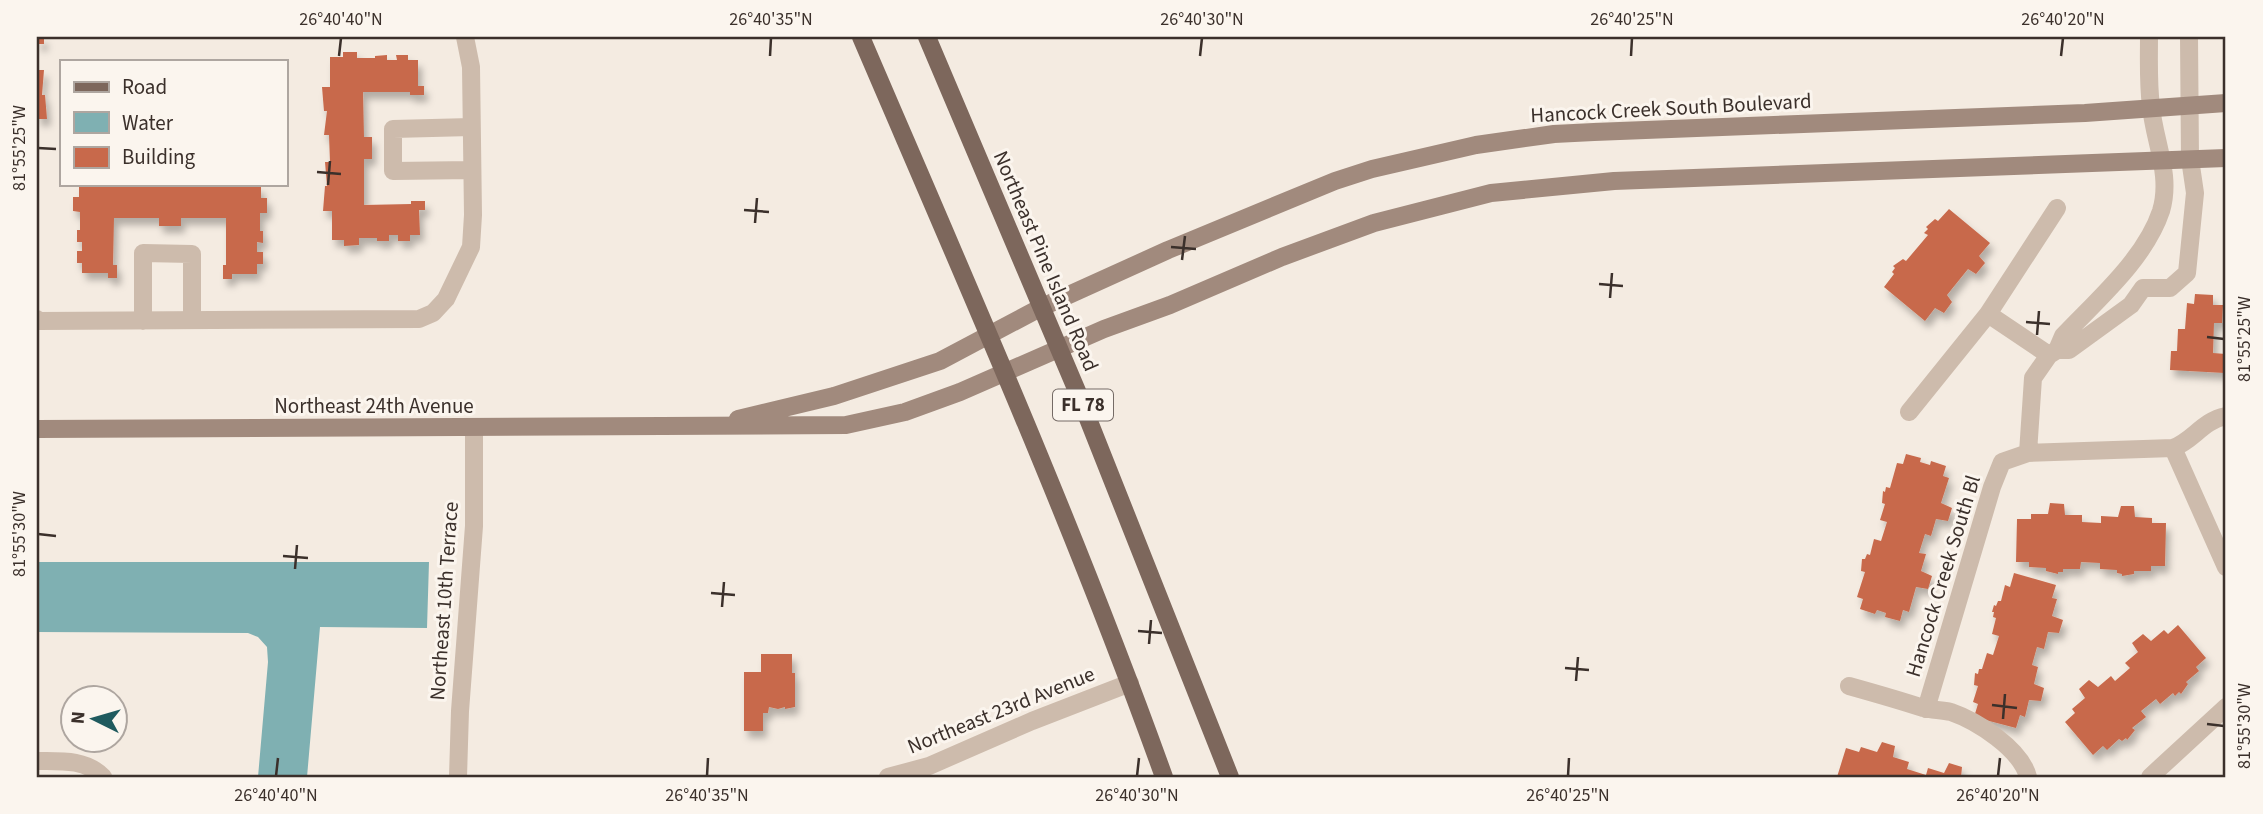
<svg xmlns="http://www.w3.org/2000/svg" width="2263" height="814" font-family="'Source Sans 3',sans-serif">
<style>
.water{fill:#7fb0b2}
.building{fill:#c8694b;filter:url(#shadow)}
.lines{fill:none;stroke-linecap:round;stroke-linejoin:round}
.street{stroke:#cdbbac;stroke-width:18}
.secondary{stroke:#a18a7d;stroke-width:18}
.primary{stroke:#7d675c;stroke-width:18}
.ticks{fill:none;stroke:#3b302b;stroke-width:2.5}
.labels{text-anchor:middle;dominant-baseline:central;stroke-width:6;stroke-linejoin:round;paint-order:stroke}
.shield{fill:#fbf5ee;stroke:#756b66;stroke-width:2}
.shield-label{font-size:19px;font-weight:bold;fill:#3b302b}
.street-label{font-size:21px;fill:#3b302b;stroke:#fbf5ee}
.neatline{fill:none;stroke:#3b302b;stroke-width:2.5}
.ticks-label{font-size:18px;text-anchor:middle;fill:#3b302b}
</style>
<defs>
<filter id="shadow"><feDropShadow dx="4" dy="7" stdDeviation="3.5" flood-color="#0004"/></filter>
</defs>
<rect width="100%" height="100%" fill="#f4ebe1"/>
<path class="water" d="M37,562H429L427,628L320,627L307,777H258L268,662L267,647L258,637L248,633L37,632Z"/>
<path class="building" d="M37,37H44V44H37Z
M343,52H357V58H375V56L387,55V60H397L396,55H408V60H418V86H424V95H410V92H363L364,137H372V159H364V205L411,204V201H425V210H419L420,235H410V241H398V235H389V241H377V238H359V245L344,246V240H332V211H323L325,186H327L325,162H330L329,135H324L327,111H324L322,87H330V57H343Z
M37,70H44L42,95H45L47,119H37Z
M232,184V186H261V198H267V213H260V231H263V243L257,242V252H263V264H257V274H232V279H223V265H226V218H181V226H159V218H114L113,265H117V278H108V273H82V263H77V251H82V242H77V230H80V212L73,211V197H79V185Z
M1949,209L1990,243L1979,256L1985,263L1976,274L1968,269L1947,295L1952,302L1944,313L1935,308L1925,321L1884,287L1894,274L1892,272L1895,268L1893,266L1903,259L1906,261L1928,235L1924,233L1928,229L1926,227L1935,219L1938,221Z
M2195,294L2213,295V305H2223L2222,323H2214L2213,353L2226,354L2225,373L2170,370L2171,351H2177L2178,329H2185L2187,303L2194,304Z
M1906,454L1921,458L1920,462L1930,465L1931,461L1946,466L1943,476L1949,478L1941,503L1952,508L1948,521L1936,519L1931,536L1925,534L1919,553L1926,554L1921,571L1932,576L1928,589L1916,587L1909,612L1903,610L1900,621L1885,617L1886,613L1877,610L1875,614L1860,609L1863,599L1857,597L1865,572L1861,571L1862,559H1865L1867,554L1870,555L1874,539L1881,541L1887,522L1880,520L1885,504L1882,503L1883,491L1885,492L1886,487L1890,488L1897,463L1903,464Z
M2050,503L2064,504L2065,515H2082V522L2101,523V516L2118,517L2121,506H2134L2135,517L2152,518V523H2166L2165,566H2151V571H2134V574L2122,576V574L2117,573V570L2100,569V563L2081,562L2080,569H2063V572H2058V574L2046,571V568L2029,567V562H2016L2017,519H2031V514H2048Z
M2014,573L2056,585L2052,598L2057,599L2052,616L2063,620L2059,633L2048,632L2044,649L2037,647L2032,665L2038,667L2034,684L2044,688L2041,701L2029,700L2025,717L2020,715L2016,728L1974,717L1978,704L1973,702L1978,686L1974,685L1975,673L1978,674L1979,669H1982L1987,653L1993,655L1999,636L1992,634L1996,618L1993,617L1994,612H1992L1994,605L1996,606L1998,601H2001L2005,585L2010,587Z
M2178,625L2206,658L2196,667L2199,671L2186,682L2188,684L2181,694L2179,692L2175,696L2173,693L2160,704L2156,699L2141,711L2146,717L2132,728L2135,730L2127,740L2126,738L2122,741L2119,739L2107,750L2103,746L2093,755L2065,722L2075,713L2072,709L2085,698L2079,689L2089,680L2098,687L2111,676L2115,681L2130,668L2125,663L2138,652L2132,643L2143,634L2151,641L2164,630L2168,634Z
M761,654H792V673H795V707L785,709V707L778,709L769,707L768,713H763V731H744V672H761Z
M1882,742L1895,746L1893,757L1909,762L1907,769L1926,775L1928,768L1944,773L1949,763L1962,767L1961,777H1837L1846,748L1859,752L1861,747L1877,752Z"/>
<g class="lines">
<path class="street" d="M471,127L393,129V171L472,170
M1988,314L2049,355
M37,319L39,321L419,319L433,313L446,299L471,247L473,215L471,67L465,37
M143,321V253L192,254V320
M2057,350L2063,336C2097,300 2145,259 2161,211C2172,175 2154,141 2151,106C2148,83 2149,60 2149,37
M1909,412L1988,314L2057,208
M2173,448L2226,567
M2028,453L2173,448C2194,440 2202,421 2226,416
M1849,686C1874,693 1899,700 1923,708C1932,710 1942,710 1951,712C1977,721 2021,749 2028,777
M1926,709L1992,487L2002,462L2028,453L2033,378L2049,355L2057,350H2069L2131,305L2143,288H2170L2187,273L2195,193L2190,159L2189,37
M37,761C60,761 86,759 103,777
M458,777L460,711L474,526V428
M888,777L929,766L1032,721L1130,683
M2150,777L2226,707"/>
<path class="secondary" d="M738,419L834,396L940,361L1040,308L1168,250L1335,181L1372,169L1476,145L1554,134L1594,132L2085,113L2226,103
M37,429L846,425L905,412L960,392L1104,329L1170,305L1282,257L1374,223L1491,193L1614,181L2226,158"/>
<path class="primary" d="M861,37C966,282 1074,526 1164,777
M927,37L1077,391L1230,777"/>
</g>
<path class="ticks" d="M339,56L341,38M770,56L771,38M1200,56L1202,38M1631,56L1632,38M2061,56L2063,38M38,148L56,149M317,172L341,174M328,185L330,161M744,210L769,212M755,223L757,198M1171,247L1196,249M1182,260L1185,236M1599,284L1623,286M1610,298L1612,273M2026,322L2050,324M2037,335L2039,311M2207,337L2224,339M38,534L56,536M283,556L308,558M295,569L297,545M711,593L735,595M722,607L724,582M1138,631L1162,633M1149,644L1151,620M1565,668L1589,670M1576,681L1578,657M1992,705L2017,708M2003,719L2005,694M2207,724L2224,726M276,776L278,758M707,776L708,758M1137,776L1139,758M1568,776L1569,758M1998,776L2000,758"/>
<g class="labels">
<rect class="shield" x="1053" y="389.5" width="60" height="31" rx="5"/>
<g class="shield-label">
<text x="1083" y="405">FL 78</text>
</g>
<g class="street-label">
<text transform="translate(1671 108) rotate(-3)">Hancock Creek South Boulevard</text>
<text transform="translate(1046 261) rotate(67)">Northeast Pine Island Road</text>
<text x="374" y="406">Northeast 24th Avenue</text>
<text transform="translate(1943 576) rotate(-73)">Hancock Creek South Bl</text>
<text transform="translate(444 601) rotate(-86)">Northeast 10th Terrace</text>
<text transform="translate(1001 710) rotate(-22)">Northeast 23rd Avenue</text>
</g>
</g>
<rect width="2263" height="814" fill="none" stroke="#fbf5ee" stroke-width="77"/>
<rect x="60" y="60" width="228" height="126" fill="#fbf5ee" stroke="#aea6a0" stroke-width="2"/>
<rect x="74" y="82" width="35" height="10" fill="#7d675c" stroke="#aea6a0" stroke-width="2"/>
<text x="122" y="94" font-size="21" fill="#3b302b">Road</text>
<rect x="74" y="112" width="35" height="21" fill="#7fb0b2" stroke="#aea6a0" stroke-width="2"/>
<text x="122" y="130" font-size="21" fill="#3b302b">Water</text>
<rect x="74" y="147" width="35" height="21" fill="#c8694b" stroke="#aea6a0" stroke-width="2"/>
<text x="122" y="164" font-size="21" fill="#3b302b">Building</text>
<g transform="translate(94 719) rotate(275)"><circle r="33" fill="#fbf5ee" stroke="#aea6a0" stroke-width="2"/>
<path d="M0-5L12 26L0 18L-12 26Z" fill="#1f5a5e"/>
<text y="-10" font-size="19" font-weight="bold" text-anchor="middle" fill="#3b302b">N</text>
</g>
<rect x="38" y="38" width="2186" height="738" class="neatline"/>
<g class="ticks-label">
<text x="341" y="25">26°40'40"N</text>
<text x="771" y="25">26°40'35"N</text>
<text x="1202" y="25">26°40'30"N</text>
<text x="1632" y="25">26°40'25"N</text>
<text x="2063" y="25">26°40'20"N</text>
<text transform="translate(19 148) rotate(-90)" y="6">81°55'25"W</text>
<text transform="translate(2244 339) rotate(-90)" y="6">81°55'25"W</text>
<text transform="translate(19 534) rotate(-90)" y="6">81°55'30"W</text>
<text transform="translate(2244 726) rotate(-90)" y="6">81°55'30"W</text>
<text x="276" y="801">26°40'40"N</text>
<text x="707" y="801">26°40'35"N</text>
<text x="1137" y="801">26°40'30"N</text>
<text x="1568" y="801">26°40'25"N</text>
<text x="1998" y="801">26°40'20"N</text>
</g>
</svg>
